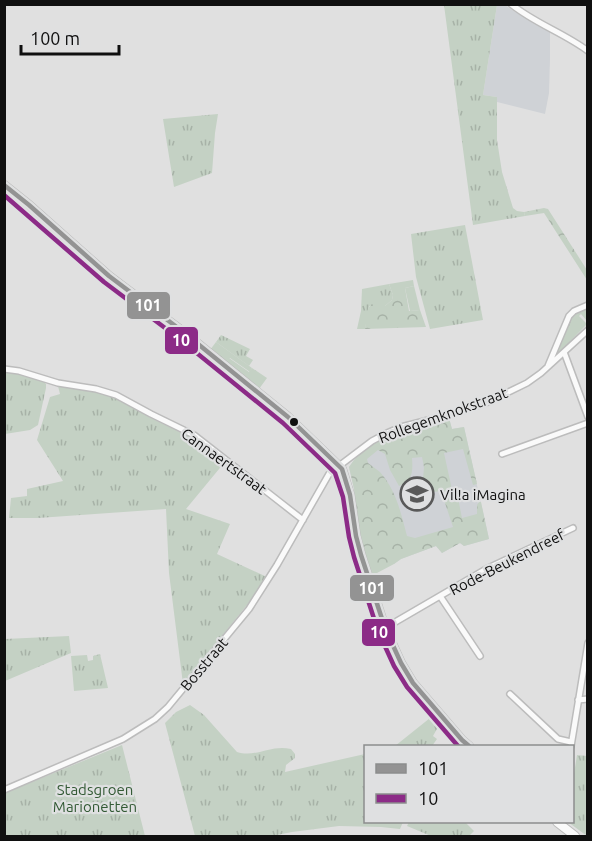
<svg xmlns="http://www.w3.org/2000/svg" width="592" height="841" font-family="Ubuntu,sans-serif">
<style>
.built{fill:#cfd2d6}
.grass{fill:url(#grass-tufts)}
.forest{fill:url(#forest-crowns);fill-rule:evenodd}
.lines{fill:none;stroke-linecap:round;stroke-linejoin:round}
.street-casing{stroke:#bcbcbc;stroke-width:8}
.secondary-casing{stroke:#bcbcbc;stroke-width:10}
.street{stroke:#fafafa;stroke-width:5}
.secondary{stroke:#fafafa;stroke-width:8}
.bus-1-casing{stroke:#dfe0e1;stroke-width:9}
.bus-2-casing{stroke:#dfe0e1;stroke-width:9}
.bus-1{stroke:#939393;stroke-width:4.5}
.bus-2{stroke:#8c2b87;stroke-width:4.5}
.bus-dot{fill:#101010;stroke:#dfe0e1;stroke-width:2}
.labels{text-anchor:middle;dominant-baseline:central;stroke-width:4.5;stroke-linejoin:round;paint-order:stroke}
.street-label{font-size:15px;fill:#101010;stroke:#dfe0e1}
.poi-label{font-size:15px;fill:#101010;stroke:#dfe0e1;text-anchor:start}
.park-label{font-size:15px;fill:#335a35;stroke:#dfe0e1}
.line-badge{stroke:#dfe0e1;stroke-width:2}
.badge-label{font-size:16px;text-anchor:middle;font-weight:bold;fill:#fff}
</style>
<defs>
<pattern id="grass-tufts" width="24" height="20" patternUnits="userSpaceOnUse" patternTransform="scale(1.5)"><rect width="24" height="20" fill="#c4d1c4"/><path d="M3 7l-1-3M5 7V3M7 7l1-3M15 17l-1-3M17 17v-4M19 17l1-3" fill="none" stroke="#a7b2a7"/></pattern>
<pattern id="forest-crowns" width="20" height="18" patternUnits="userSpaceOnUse" patternTransform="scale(1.5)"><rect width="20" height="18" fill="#c4d1c4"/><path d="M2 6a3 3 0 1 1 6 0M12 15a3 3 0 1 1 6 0" fill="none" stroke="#a7b2a7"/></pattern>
</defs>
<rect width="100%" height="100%" fill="#e0e0e0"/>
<path class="built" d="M497,5H505L515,12L550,32V59L549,93L545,114L497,102V97L483,95Z
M449,418L452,429L464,427L489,539L464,546L460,543L442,553L436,546L401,559L394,564L357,523L354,489L349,467L355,459Z"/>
<path class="grass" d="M444,5H497L483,95L497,97V140L502,172L513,208L517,211L524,212L525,216L473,225Z
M218,114L215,133L212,173L174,187L163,119Z
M465,225L483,320L430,329L416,277L411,234Z
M389,284L393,295L392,300L385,306H369L365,329H357L361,311L362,289Z
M414,286L420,310L410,311L405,288Z
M587,307V321L581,314L579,316L587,324L557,355H554L567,322L574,314Z
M221,335L250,349L246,356L253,360L249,366L216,342Z
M229,358L249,372L252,368L267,378L259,389L226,362Z
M5,371L43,381L46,384V388L38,425L30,430L5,434Z
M58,386L106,393L121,400L149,417L194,439L224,463L186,509L230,524L217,554L267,577L247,605L183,684L169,573L166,509L38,518H9L11,498L27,496V489L63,481L37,440L50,397L60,394Z
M69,636L71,653L5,681V639Z
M100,654L108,688L74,691L71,656L87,655L88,661L93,660V656Z
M190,705L204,715L237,752C256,758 271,744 291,749L295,754V758L286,765L285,772L365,754L366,822H403L400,829L381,827L339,826L292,832L272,836H195L165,723L176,712Z
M430,718L438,727L433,736L437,739L432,746H395Z
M122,745L145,836H6L4,830L5,793Z
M577,755L587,756V836L568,822H572V786Z
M409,822H465L474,831L469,836H431L407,826Z"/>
<path class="forest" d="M544,208L548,209L587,270V280L544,213L525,216L524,212Z
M413,280L414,286L405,288L409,311L420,310L426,327L365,329C367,314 365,297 385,306L392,300L393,295L389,284Z
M216,342L252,368L250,372L230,358L226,362L210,350Z
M447,417L449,418L452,429L464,427L477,484L473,485L463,449L444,453L453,494L457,493L462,518L477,514V505L479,502H481L489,539L464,546L460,543L442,553L436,546L401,559L394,564L377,573L380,583L374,586L362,548L357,523L354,489L349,467C372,432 410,426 447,417ZM378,450L385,454L390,470L399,486C413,482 413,470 412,458L422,457L424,467L423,479L426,485L430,487L433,492L441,491L453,527L415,538L407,536C401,513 396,490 380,472C376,469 372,466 368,463L367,459Z"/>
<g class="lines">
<defs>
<path id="street" d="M511,4C534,23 564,33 588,51
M564,352L588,417
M548,366L569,316L574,311L588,305
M4,369L19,371L58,383L96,389L116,395L151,414L194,435L303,520
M502,454L588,423
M440,596L480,656
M385,628L488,568L573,528
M510,694L558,739L571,742
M578,700L588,699
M571,746L588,643
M4,790L123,739L155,719L168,707L249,609L277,565L329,474L335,469L372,441L387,433L401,427L452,414L486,403L527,383L541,373L588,330"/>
<path id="secondary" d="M4,185L29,205L109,276L182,331L288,417L342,469L350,495L356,536L361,555L385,628L401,663L413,683L462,740L469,746
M557,822L575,836"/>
</defs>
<use href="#street" class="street-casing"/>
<use href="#secondary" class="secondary-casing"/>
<use href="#street" class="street"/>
<use href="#secondary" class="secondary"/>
<defs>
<path id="bus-1" d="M4,185L29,205L109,276L182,331L288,417L342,469L350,495L356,536L361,555L385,628L401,663L413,683L462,740L469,746"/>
<path id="bus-2" d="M4,195L104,282L177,337L283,423L335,473L343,497L349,537L354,557L378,631L394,666L407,687L458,746"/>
</defs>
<use href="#bus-1" class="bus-1-casing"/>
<use href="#bus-2" class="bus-2-casing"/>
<use href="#bus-1" class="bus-1"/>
<use href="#bus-2" class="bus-2"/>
</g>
<defs>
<symbol id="school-ring" viewBox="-11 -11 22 22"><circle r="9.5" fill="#dfe0e1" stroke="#595959" stroke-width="1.5"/><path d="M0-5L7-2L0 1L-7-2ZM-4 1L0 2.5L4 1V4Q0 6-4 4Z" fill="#595959"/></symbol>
</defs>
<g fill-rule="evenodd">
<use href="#school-ring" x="398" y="475" width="38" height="38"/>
</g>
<circle class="bus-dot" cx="294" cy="422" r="5"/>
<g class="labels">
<g class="street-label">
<text transform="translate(443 415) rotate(-20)">Rollegemknokstraat</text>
<text transform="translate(224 461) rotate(36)">Cannaertstraat</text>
<text transform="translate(507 562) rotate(-27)">Rode-Beukendreef</text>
<text transform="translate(204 664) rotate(-50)">Bosstraat</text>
</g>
<g class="poi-label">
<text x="440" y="494">Vil!a iMagina</text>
</g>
<g class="park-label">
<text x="95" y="789">Stadsgroen<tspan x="95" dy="17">Marionetten</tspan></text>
</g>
</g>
<g class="line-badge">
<rect x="126" y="291" width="45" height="29" rx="6" fill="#939393"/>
<rect x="164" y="326" width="35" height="29" rx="6" fill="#8c2b87"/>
<rect x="349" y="574" width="46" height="28" rx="6" fill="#939393"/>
<rect x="361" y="618" width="35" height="29" rx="6" fill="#8c2b87"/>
</g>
<g class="badge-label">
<text x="148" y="311">101</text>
<text x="181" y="346">10</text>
<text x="372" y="594">101</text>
<text x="379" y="638">10</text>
</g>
<rect width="592" height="841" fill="none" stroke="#101010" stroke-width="12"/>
<rect x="364" y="745" width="210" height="78" fill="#dfe0e1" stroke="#8c8d8d" stroke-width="1.5"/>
<rect x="376" y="764" width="30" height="9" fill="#939393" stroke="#8c8d8d" stroke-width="1.5"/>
<text x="418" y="775" font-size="18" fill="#101010">101</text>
<rect x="376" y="794" width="30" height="9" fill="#8c2b87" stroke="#8c8d8d" stroke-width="1.5"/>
<text x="418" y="805" font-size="18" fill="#101010">10</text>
<path d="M21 45v9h98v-9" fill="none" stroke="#101010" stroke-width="3"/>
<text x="30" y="45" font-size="18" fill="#101010" stroke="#dfe0e1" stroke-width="4.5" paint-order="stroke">100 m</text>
</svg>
